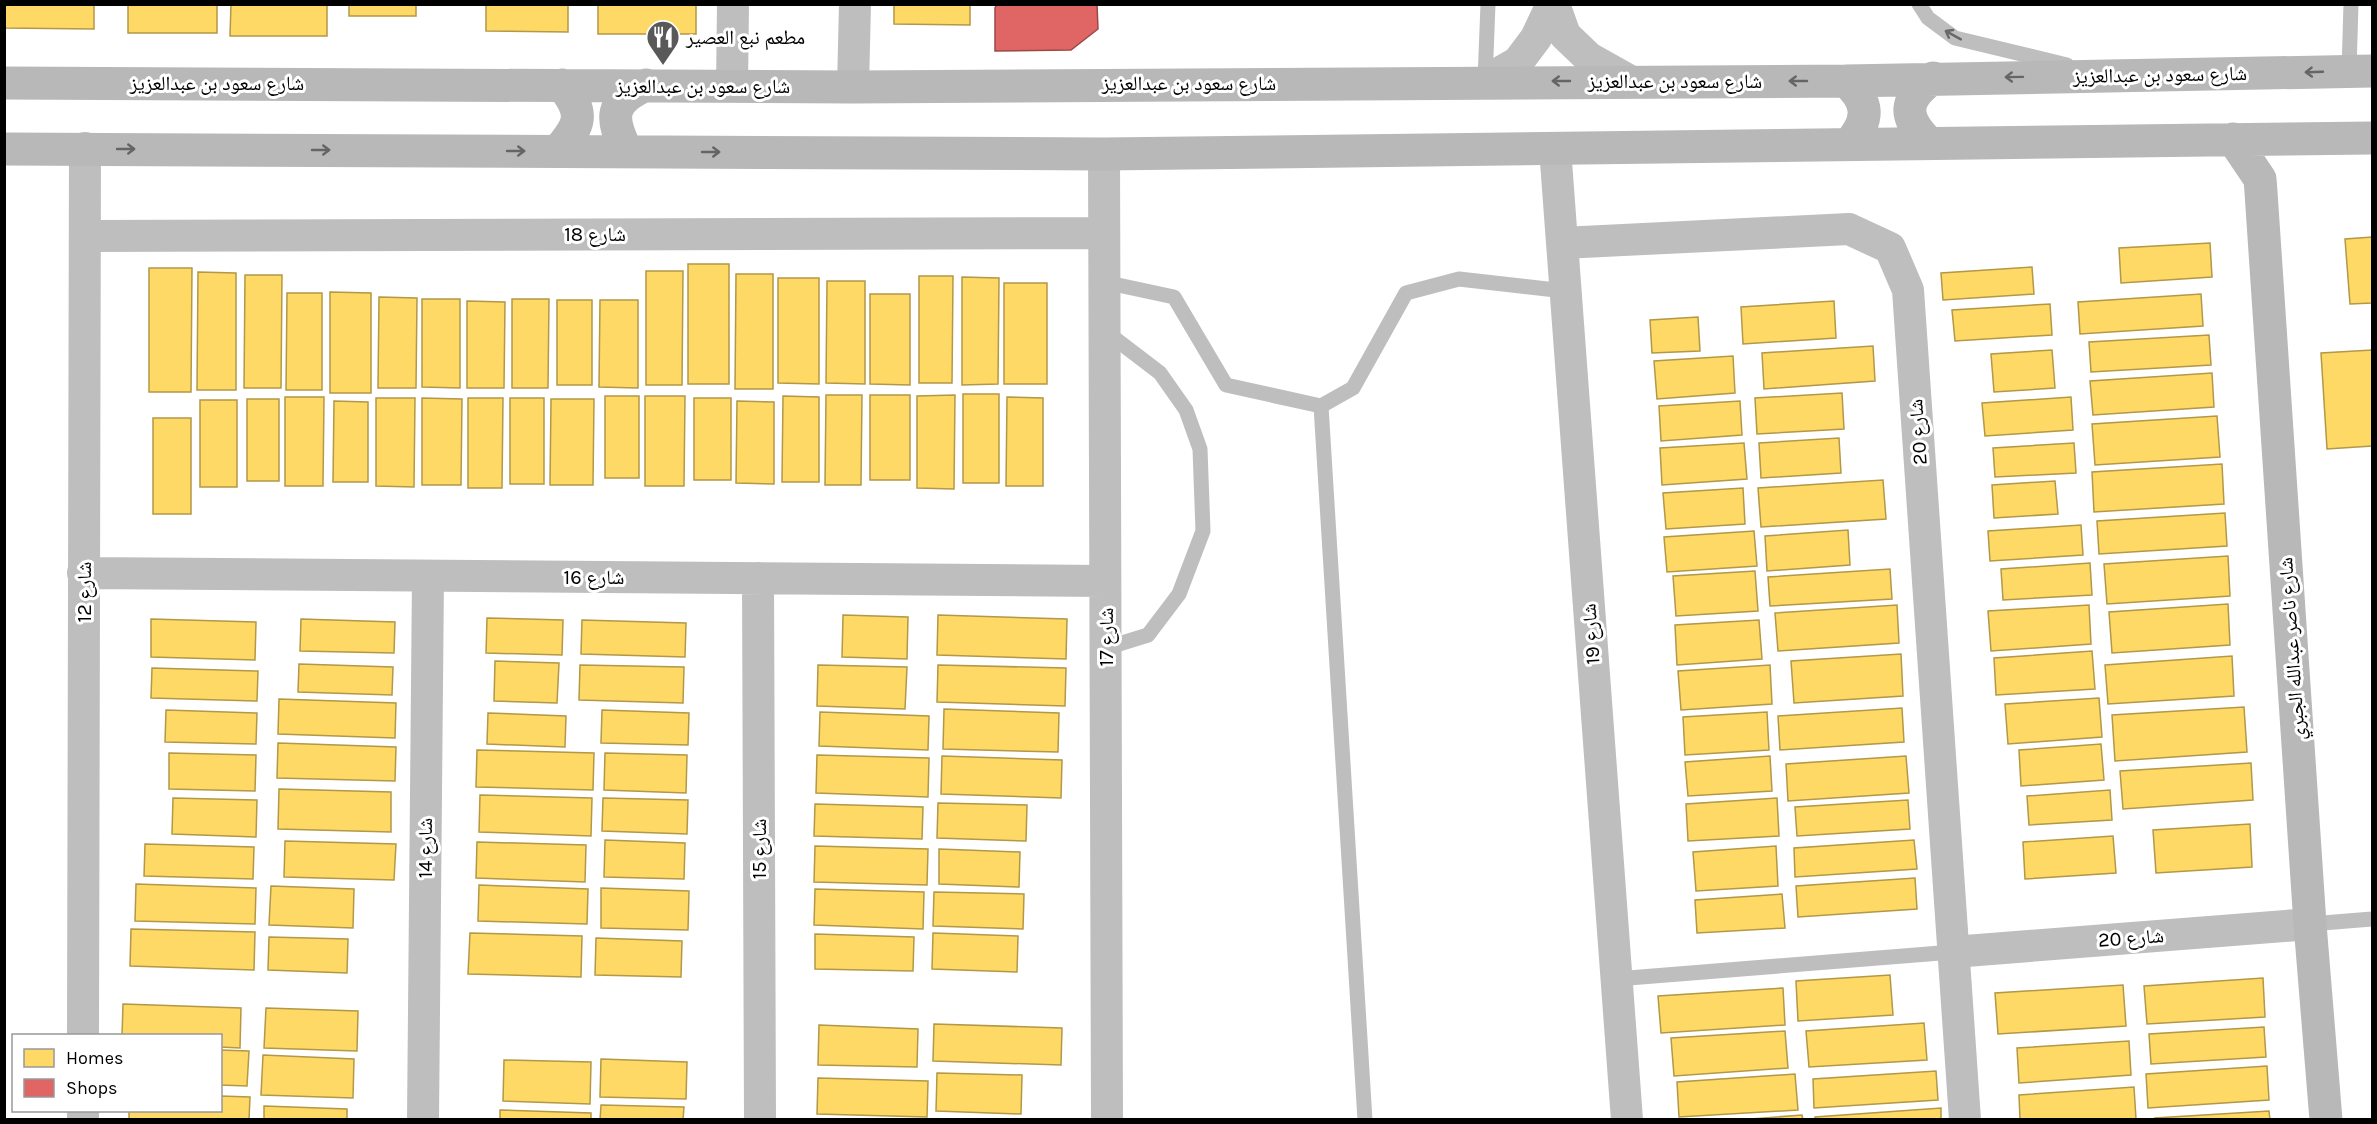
<svg xmlns="http://www.w3.org/2000/svg" width="2377" height="1124" font-family="Karla,'Noto Naskh Arabic',sans-serif">
<style>
.homes{fill:#ffd966;stroke:#b29847;stroke-width:1.5}
.shops{fill:#e06666;stroke:#9d4747;stroke-width:1.5}
.lines{fill:none;stroke-linecap:round;stroke-linejoin:round}
.lane{stroke:#bebebe;stroke-width:15}
.street{stroke:#bebebe;stroke-width:32}
.secondary{stroke:#b8b8b8;stroke-width:33}
.oneway{stroke:#686868}
.oneway2{stroke:#656565}
.labels{text-anchor:middle;dominant-baseline:central;stroke-width:6;stroke-linejoin:round;paint-order:stroke}
.poi-label{font-size:20px;fill:#000;stroke:#fff;text-anchor:start}
.street-label{font-size:20px;fill:#000;stroke:#fff}
</style>
<rect width="100%" height="100%" fill="#fff"/>
<path class="homes" d="M4,4H94V29L4,28Z
M128,4H217V33H128Z
M231,4H327V36H230Z
M349,4H416V16H349Z
M486,4H568V32L486,31Z
M598,4H696V34H598Z
M894,4H970V25L894,24Z
M2372,237V303L2350,304L2345,239Z
M2210,243L2212,277L2121,283L2119,248Z
M688,264H729V384H688Z
M2032,267L2034,294L1943,300L1941,273Z
M149,268H192L191,392H149Z
M646,271H683L682,385H646Z
M198,272L236,273V390H197Z
M736,274H773V389H735Z
M245,275H282L281,388H244Z
M919,276H953L952,383H919Z
M962,277L999,278L998,384L962,385Z
M778,278H819V384L778,383Z
M827,281H865V384L826,383Z
M1004,283H1047V384H1004Z
M330,292L371,293V393H330Z
M287,293H322V390H286Z
M870,294H910V385L870,384Z
M2201,294L2203,326L2080,334L2078,302Z
M379,297L417,298L416,388H378Z
M422,299H460V388L422,387Z
M512,299H549L548,388H512Z
M557,300H592V385H557Z
M600,300H638V388L599,387Z
M467,301L505,302L504,388H467Z
M1834,301L1836,338L1743,344L1741,307Z
M2050,304L2052,335L1955,341L1952,310Z
M1698,317L1700,351L1652,353L1650,320Z
M2209,335L2211,365L2091,372L2089,342Z
M1873,346L1875,381L1764,389L1762,353Z
M2052,350L2055,388L1994,392L1991,354Z
M2372,350V446L2327,449L2321,353Z
M1733,356L1735,393L1657,399L1654,361Z
M2212,373L2214,407L2093,415L2090,381Z
M1842,393L1844,429L1757,434L1755,398Z
M963,394H999V483H963Z
M826,395H862L861,485H825Z
M870,395H910V480H870Z
M955,395L954,489L917,488V396Z
M605,396H639V478H605Z
M645,396H685L684,486H645Z
M783,396L819,397V482H782Z
M285,397H324L323,486H285Z
M1007,397L1043,398V486H1006Z
M2071,397L2073,430L1985,436L1982,403Z
M376,398H415L414,487L376,486Z
M422,398L462,399L461,485H422Z
M468,398H503L502,488H468Z
M510,398H544V484H510Z
M694,398H731V480H694Z
M247,399H279V481H247Z
M551,399H594L593,485H550Z
M200,400H237V487H200Z
M334,401L368,402V482H333Z
M737,401L774,402V484L736,483Z
M1740,401L1742,435L1661,441L1659,406Z
M2217,416L2220,457L2095,465L2092,424Z
M153,418H191V514H153Z
M1839,438L1841,473L1761,478L1759,443Z
M1744,443L1747,479L1662,485L1660,448Z
M2074,443L2076,473L1995,477L1993,448Z
M2222,464L2224,504L2094,512L2092,472Z
M1883,480L1886,519L1761,527L1758,488Z
M2055,481L2058,514L1994,518L1992,485Z
M1743,488L1745,524L1666,529L1663,493Z
M2225,513L2227,546L2099,554L2097,521Z
M2081,525L2083,555L1990,561L1988,531Z
M1848,530L1850,565L1767,571L1765,536Z
M1754,531L1757,566L1667,572L1664,537Z
M2228,556L2230,596L2107,604L2104,564Z
M2090,563L2092,595L2003,600L2001,569Z
M1890,569L1892,599L1770,606L1768,577Z
M1755,571L1758,611L1676,616L1673,576Z
M2228,604L2230,645L2112,653L2109,612Z
M1897,605L1899,643L1778,651L1775,613Z
M2089,605L2091,644L1991,651L1988,611Z
M843,615L908,617L907,659L842,657Z
M938,615L1067,619L1066,659L937,655Z
M487,618L563,620L562,655L486,653Z
M151,619L256,622L255,660L151,657Z
M301,619L395,622L394,653L300,651Z
M582,620L686,623L685,657L581,654Z
M1759,620L1762,659L1677,665L1675,625Z
M2092,651L2095,689L1996,695L1994,658Z
M1901,654L1903,696L1794,703L1791,661Z
M2232,656L2234,696L2108,704L2105,665Z
M495,661L559,663L557,703L494,701Z
M299,664L393,667L392,695L298,692Z
M580,665L684,667L683,703L579,700Z
M818,665L907,667L905,709L817,706Z
M938,665L1066,668L1065,706L937,702Z
M1770,665L1772,704L1681,710L1678,671Z
M152,668L258,671L257,701L151,698Z
M2099,698L2102,737L2008,744L2005,704Z
M279,699L396,703L395,738L278,734Z
M2244,707L2247,752L2115,761L2112,715Z
M1902,708L1904,742L1780,750L1778,716Z
M944,709L1059,713L1058,752L943,749Z
M166,710L257,713L256,744L165,742Z
M602,710L689,713L688,745L601,743Z
M820,712L929,716L928,750L819,746Z
M1767,712L1769,750L1685,755L1683,717Z
M488,713L566,716L565,747L487,744Z
M278,743L396,747L395,781L277,778Z
M2101,744L2104,780L2021,786L2019,750Z
M477,750L594,753L593,790L476,787Z
M169,753L256,755L255,791L169,789Z
M605,753L687,755L686,793L604,790Z
M817,755L929,758L928,797L816,793Z
M942,756L1062,760L1061,798L941,794Z
M1770,756L1772,791L1688,796L1685,762Z
M1906,756L1909,793L1788,801L1786,764Z
M2251,763L2253,800L2123,809L2120,771Z
M279,789L391,792V832L278,829Z
M2110,790L2112,820L2029,825L2027,796Z
M480,795L592,798L591,836L479,832Z
M173,798L257,800L256,837L172,834Z
M603,798L688,800L687,834L602,831Z
M1777,798L1779,836L1688,841L1686,804Z
M1908,800L1910,829L1797,836L1795,807Z
M938,803L1027,805L1026,841L937,838Z
M815,804L923,807L922,839L814,836Z
M2250,824L2252,867L2156,873L2153,830Z
M2113,836L2116,873L2025,879L2023,842Z
M605,840L685,843L684,879L604,877Z
M1914,840L1917,869L1795,877L1794,848Z
M285,841L396,844L394,880L284,877Z
M477,842L586,845L585,882L476,878Z
M145,844L254,847L253,879L144,876Z
M815,846L928,849L927,885L814,882Z
M1776,846L1778,886L1696,891L1693,852Z
M939,849L1020,852L1019,887L939,884Z
M1915,878L1917,909L1798,917L1796,886Z
M136,884L256,888L255,924L135,921Z
M479,885L588,889L587,924L478,921Z
M271,886L354,889L353,928L269,925Z
M601,888L689,891L688,930L601,928Z
M815,889L924,892L923,929L814,925Z
M934,892L1024,894L1023,929L933,926Z
M1782,894L1785,928L1697,933L1695,900Z
M131,929L255,932L254,970L130,966Z
M470,933L582,936L581,977L468,974Z
M933,933L1018,936L1017,972L932,969Z
M815,934L914,937L913,971L815,969Z
M269,937L348,939L347,973L268,970Z
M596,938L682,941L681,977L595,975Z
M1890,975L1893,1015L1798,1021L1796,981Z
M2263,978L2265,1017L2147,1024L2144,986Z
M2123,985L2126,1026L1998,1034L1995,993Z
M1783,988L1785,1025L1661,1033L1658,996Z
M123,1004L241,1008L240,1048L220,1047V1036H122Z
M266,1008L358,1011L357,1051L264,1048Z
M1924,1023L1927,1060L1809,1067L1806,1031Z
M934,1024L1062,1028L1061,1065L933,1061Z
M819,1025L918,1029L917,1067L818,1065Z
M2264,1027L2266,1057L2151,1064L2149,1034Z
M1785,1031L1788,1068L1674,1076L1671,1038Z
M2129,1041L2131,1075L2019,1083L2017,1048Z
M220,1050L249,1051L247,1086L220,1085Z
M263,1055L354,1059L353,1098L261,1095Z
M601,1059L687,1062L686,1099L600,1097Z
M504,1060L591,1062L590,1104L503,1101Z
M2267,1066L2269,1100L2148,1108L2146,1074Z
M1936,1071L1938,1100L1814,1108L1813,1079Z
M937,1073L1022,1075L1021,1114L936,1111Z
M1795,1074L1798,1110L1679,1117L1677,1082Z
M818,1078L928,1081L927,1117L817,1114Z
M2134,1087L2136,1119L2020,1120L2019,1095Z
M220,1096L250,1097L249,1120H129V1110H220Z
M601,1105L684,1107L683,1120H600Z
M264,1106L347,1109V1120H264Z
M1941,1108V1120H1815V1117Z
M500,1110L591,1113V1120H500Z
M2269,1111L2270,1120H2155V1118Z
M1802,1115L1803,1120H1738Z"/>
<path class="shops" d="M997,4H1097L1098,29L1071,50L995,51V8Z"/>
<g class="lines">
<path class="lane" d="M1919,4L1928,18L1955,38L2067,65
M2349,71L2351,4
M1485,81L1488,4
M1104,282L1174,297L1226,385L1321,406L1353,388L1406,293L1459,279L1565,291
M1105,331L1160,373L1186,410L1200,449L1203,531L1179,594L1148,635L1106,648
M1321,406L1365,1120
M2310,924L2372,919
M1616,979L1953,952"/>
<path class="street" d="M1554,4L1565,35L1589,58L1630,81
M1485,81L1518,62L1536,38L1552,4
M732,86L733,4
M853,87L855,4
M1555,148L1627,1120
M1104,154L1107,1120
M86,236L1104,233
M1562,243L1849,229L1890,248L1908,290L1965,1120
M83,573L1105,581
M758,578L760,1120
M1953,952L2310,924
M83,1036L85,148
M83,1120V1110
M423,1120L428,576"/>
<path class="secondary" d="M1846,81C1869,102 1870,119 1850,143
M4,83L853,87L1846,81L2372,71
M2233,139L2260,179L2261,192L2310,924L2326,1120
M1928,142C1903,117 1903,100 1933,78
M4,149L1104,154L2372,138
M558,151C581,124 585,114 562,85
M627,152C610,118 609,102 646,85"/>
</g>
<defs><path id="oneway-shaft" d="M-6 0H5M1.5-3L5.5 0L1.5 3" fill="none" stroke-width="1.6" stroke-linecap="round" stroke-linejoin="round" transform="scale(1.5)"/></defs>
<use class="oneway" href="#oneway-shaft" transform="translate(1953 35) rotate(-151)"/>
<g class="oneway2">
<use href="#oneway-shaft" transform="translate(2314 72) rotate(178)"/>
<use href="#oneway-shaft" transform="translate(2014 77) rotate(179)"/>
<use href="#oneway-shaft" transform="translate(1561 81) rotate(180)"/>
<use href="#oneway-shaft" transform="translate(1798 81) rotate(180)"/>
<use href="#oneway-shaft" transform="translate(126 149)"/>
<use href="#oneway-shaft" transform="translate(321 150)"/>
<use href="#oneway-shaft" transform="translate(516 151)"/>
<use href="#oneway-shaft" transform="translate(711 152)"/>
</g>
<defs>
<symbol id="restaurant-pin" viewBox="-11 -11 22 30"><path d="M0 17L-7.5 6A9.5 9.5 0 1 1 7.5 6Z" fill="#595959" stroke="#fff"/><path d="M-5-6h1v4h1v-4h1v4h1v-4h1v5L-1.5 .5V6h-2V.5L-5-1ZM5-6V6H3V1.5H1.5Q1.5-4 5-6Z" fill="#fff"/></symbol>
</defs>
<g fill-rule="evenodd">
<use href="#restaurant-pin" x="644" y="18" width="38" height="52"/>
</g>
<g class="labels">
<g class="poi-label">
<text x="686" y="37">مطعم نبع العصير</text>
</g>
<g class="street-label">
<text transform="translate(2160 75) rotate(-1)">شارع سعود بن عبدالعزيز</text>
<text x="1675" y="81">شارع سعود بن عبدالعزيز</text>
<text x="217" y="83">شارع سعود بن عبدالعزيز</text>
<text x="1189" y="83">شارع سعود بن عبدالعزيز</text>
<text x="703" y="86">شارع سعود بن عبدالعزيز</text>
<text x="595" y="234">شارع 18</text>
<text transform="translate(1918 432) rotate(-94)">شارع 20</text>
<text x="594" y="577">شارع 16</text>
<text transform="translate(84 592) rotate(-90)">شارع 12</text>
<text transform="translate(1591 634) rotate(-94)">شارع 19</text>
<text transform="translate(1106 637) rotate(-90)">شارع 17</text>
<text transform="translate(2292 649) rotate(-94)">شارع ناصر عبدالله الجبري</text>
<text transform="translate(425 848) rotate(-90)">شارع 14</text>
<text transform="translate(759 849) rotate(-90)">شارع 15</text>
<text transform="translate(2131 938) rotate(-4)">شارع 20</text>
</g>
</g>
<rect width="2377" height="1124" fill="none" stroke="#000000" stroke-width="12"/>
<rect x="12" y="1034" width="210" height="78" fill="#ffffff" stroke="#999999" stroke-width="1.5"/>
<rect x="24" y="1049" width="30" height="18" fill="#ffd966" stroke="#999999" stroke-width="1.5"/>
<text x="66" y="1064" font-size="18" fill="#000000">Homes</text>
<rect x="24" y="1079" width="30" height="18" fill="#e06666" stroke="#999999" stroke-width="1.5"/>
<text x="66" y="1094" font-size="18" fill="#000000">Shops</text>
</svg>
